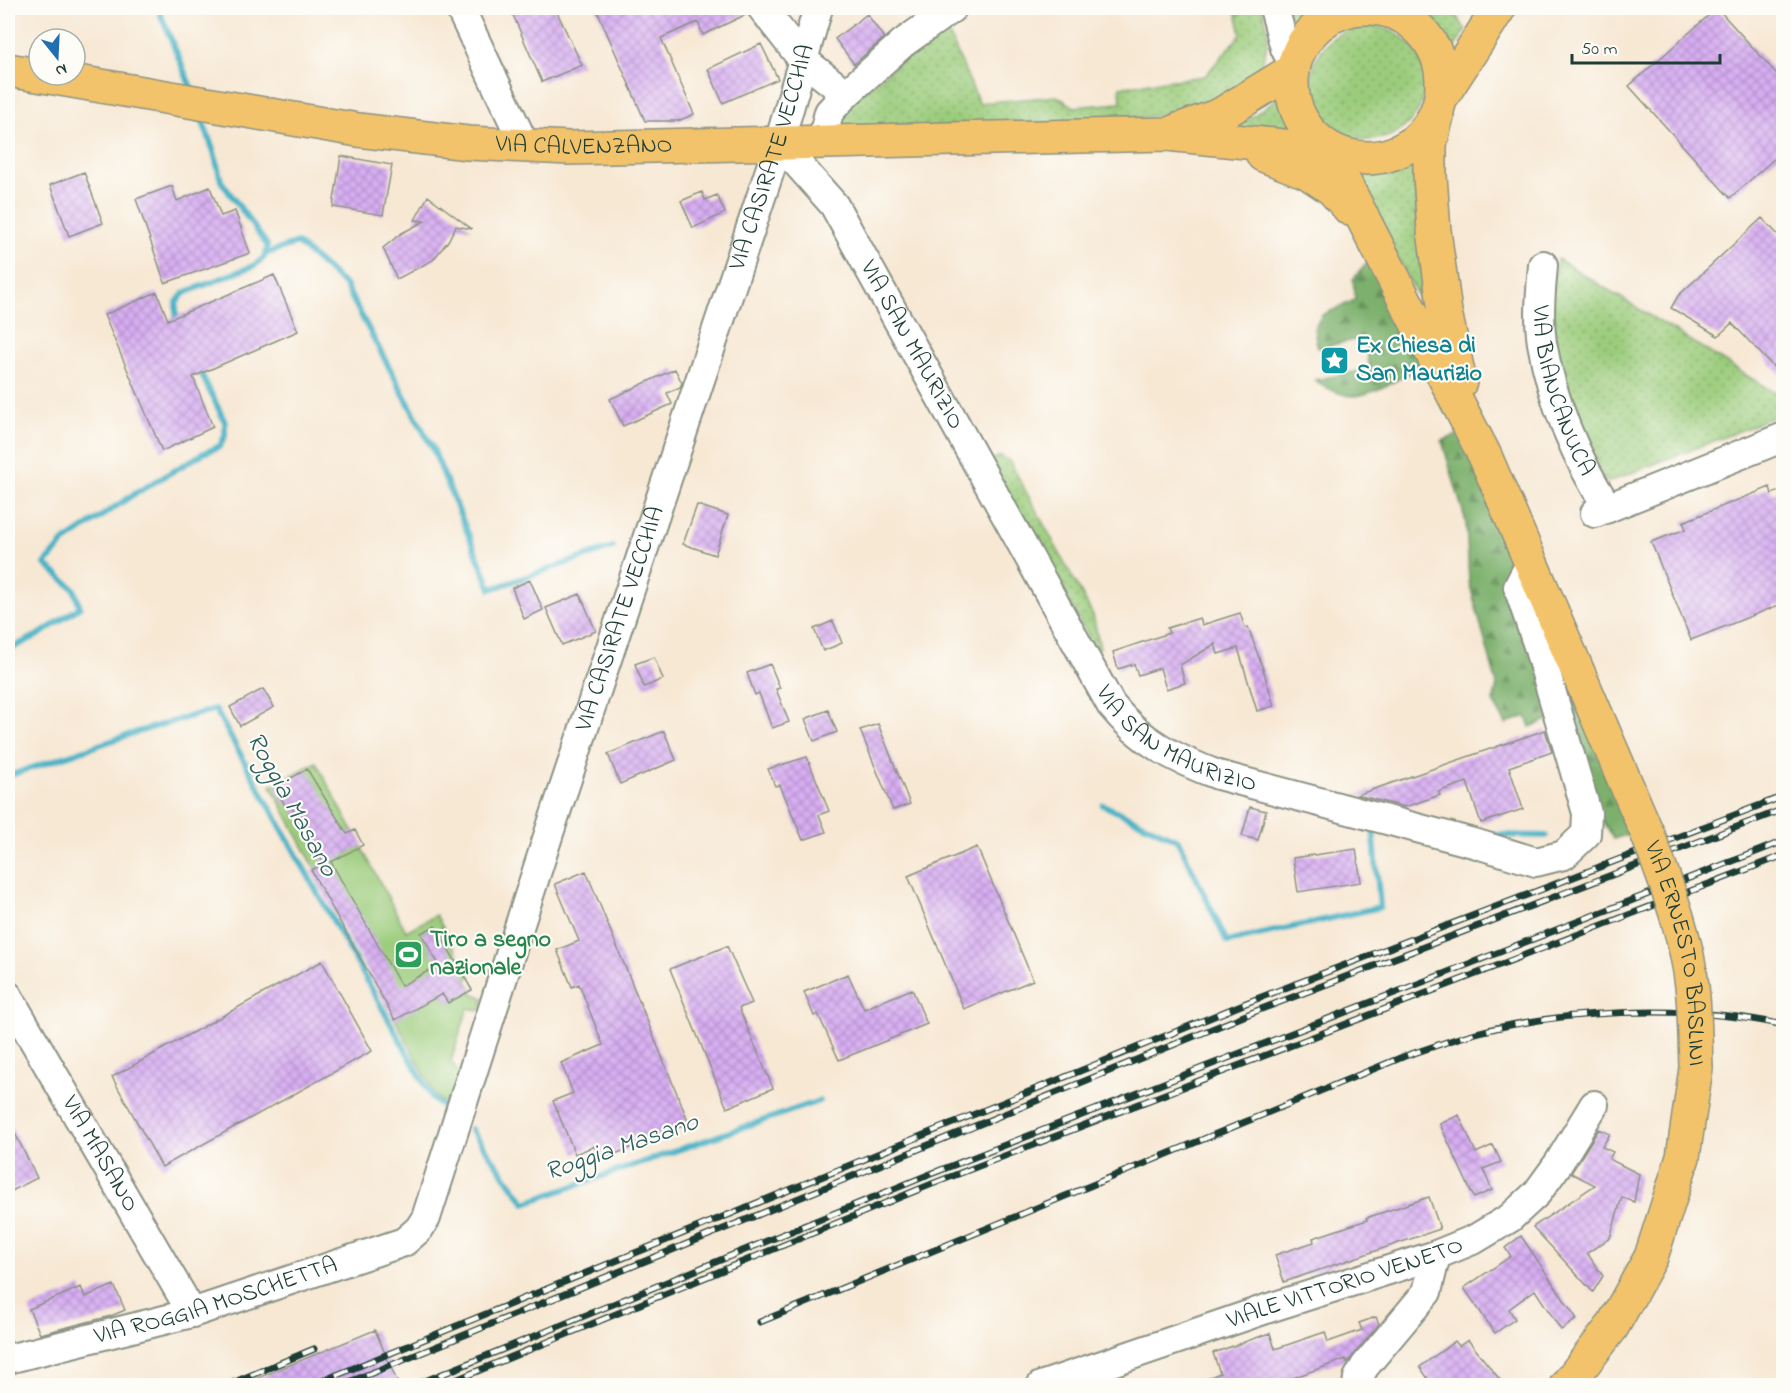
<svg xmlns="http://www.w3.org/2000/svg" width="1791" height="1393" font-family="'Indie Flower',sans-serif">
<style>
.grass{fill:url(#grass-dots);stroke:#5d8458;stroke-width:1.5}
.forest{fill:url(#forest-firs);stroke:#4e7650;stroke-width:1.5}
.pitch{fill:#9bcc7c;stroke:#5d8458;stroke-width:1.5}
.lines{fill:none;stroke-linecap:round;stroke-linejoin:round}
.stream{stroke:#47b2c6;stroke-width:6}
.building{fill:url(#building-cross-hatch)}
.minor-casing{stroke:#8b9284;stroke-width:32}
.major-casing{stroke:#8b9284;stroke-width:36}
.minor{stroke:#fff;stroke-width:28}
.major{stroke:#f2c36a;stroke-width:33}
.rail-casing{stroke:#1f3d34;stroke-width:7}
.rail{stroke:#fdfcf7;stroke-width:4.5;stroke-dasharray:14;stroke-linecap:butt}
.major-bridge-casing{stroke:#8b9284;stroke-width:36;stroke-linecap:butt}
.major-bridge{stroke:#f2c36a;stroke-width:33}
.labels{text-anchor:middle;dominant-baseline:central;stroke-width:4.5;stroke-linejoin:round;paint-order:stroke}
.street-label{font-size:24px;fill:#1f3d34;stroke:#fdfcf7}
.culture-label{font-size:24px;font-weight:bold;fill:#0d838f;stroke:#fdfcf7;text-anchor:start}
.leisure-label{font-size:24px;font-weight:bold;fill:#27864d;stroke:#fdfcf7;text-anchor:start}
.water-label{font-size:26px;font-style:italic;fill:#2b6060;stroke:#fdfcf7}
</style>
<defs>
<pattern id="grass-dots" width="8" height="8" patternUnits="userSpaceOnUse" patternTransform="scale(1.5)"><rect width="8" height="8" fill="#9bcc7c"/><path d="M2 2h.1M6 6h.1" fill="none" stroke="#7ea766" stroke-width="1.8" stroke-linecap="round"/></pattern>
<pattern id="forest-firs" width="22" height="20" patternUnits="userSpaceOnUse" patternTransform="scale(1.5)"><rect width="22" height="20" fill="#7cb06c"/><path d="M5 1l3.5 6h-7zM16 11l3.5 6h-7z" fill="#65905a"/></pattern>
<pattern id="building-cross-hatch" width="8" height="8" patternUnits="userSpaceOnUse" patternTransform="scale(1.5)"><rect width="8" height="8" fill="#d8aef3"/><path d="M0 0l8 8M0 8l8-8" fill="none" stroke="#af8fc6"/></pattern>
</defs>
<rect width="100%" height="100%" fill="#fdfcf7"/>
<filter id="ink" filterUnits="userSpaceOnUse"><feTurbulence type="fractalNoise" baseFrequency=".0167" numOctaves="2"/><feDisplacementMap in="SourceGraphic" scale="12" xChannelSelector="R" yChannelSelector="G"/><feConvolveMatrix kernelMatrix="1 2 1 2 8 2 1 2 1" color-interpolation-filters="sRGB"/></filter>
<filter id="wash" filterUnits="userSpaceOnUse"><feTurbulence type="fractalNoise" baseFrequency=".008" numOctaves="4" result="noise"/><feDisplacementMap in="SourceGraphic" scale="24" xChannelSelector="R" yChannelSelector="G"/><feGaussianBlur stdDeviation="1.35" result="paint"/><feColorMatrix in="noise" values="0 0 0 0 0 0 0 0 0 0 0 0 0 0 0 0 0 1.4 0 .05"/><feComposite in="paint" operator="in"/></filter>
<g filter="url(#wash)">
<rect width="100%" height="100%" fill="#f7e8d4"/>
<path class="grass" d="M1235,8H1262C1270,32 1270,45 1259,69C1257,72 1256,77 1252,80C1198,130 1063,119 992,123C944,126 895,131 847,135L834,116L945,25L979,103L1057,96L1074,107L1121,103L1120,87L1205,76L1241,34Z
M1287,8H1331L1319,14L1296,35Z
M1437,8H1451L1466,30L1448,57L1439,37L1420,15L1421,12Z
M1311 83a57 57 0 1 1 114 0a57 57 0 1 1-114 0Z
M1282,95L1294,127L1302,142L1229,129L1246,121Z
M1411,157L1414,159L1421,264L1443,346L1352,167C1372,171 1393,167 1411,157Z
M1558,259L1783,398V407L1776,415L1747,428L1608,482L1602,476L1554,364L1549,294Z
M1001,456L1010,462L1093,615L1100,648L1096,649L988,461Z"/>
<path class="forest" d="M1368,262L1427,363C1410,373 1372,396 1354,396C1339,396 1326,388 1315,380L1370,369L1364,338L1318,348L1314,329L1322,315L1355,300L1353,279Z
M1461,433L1508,549L1512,589L1555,652L1630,834L1613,839L1596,810L1551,719L1530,727L1526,716L1506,724L1493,702L1497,685L1469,582L1466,522L1442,441Z"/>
<path class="pitch" d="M316,762L406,931L436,915L470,977L466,979L472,990L470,992L484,998L480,1011L468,1008L451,1061L460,1076L449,1109L436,1096L271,786Z"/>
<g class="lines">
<path class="stream" d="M158,8L192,90
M268,253L297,243L345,285L433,449L491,589L613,547
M179,322L176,315V303L184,293L253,266C262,260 268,256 267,245L221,181L214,152L200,114
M8,650L40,634L80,607L74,589L45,564L64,542L131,496L202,454L220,446L225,436V422L198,367
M8,776L134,733L215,709L433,1099L443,1107
M1103,805L1178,840L1227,942L1380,907L1373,827
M1489,835L1546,836
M471,1129L525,1203L819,1101"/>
</g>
<g id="blocks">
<path class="building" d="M510,8H555L582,65L542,82Z
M596,8H746L747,14L703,35L698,22L661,38L694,114L678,121H645Z
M1717,8L1784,82V150L1730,198L1629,86Z
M867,14L884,38L854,64L835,39Z
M761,44L778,79L723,103L708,69Z
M341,156L392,165L383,215L333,207Z
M84,172L103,223L69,236L50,185Z
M172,186L177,201L210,187L221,216L235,211L250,253L165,283L136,199Z
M702,192L705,200L717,195L725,213L693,228L681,201Z
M428,196L472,229L456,226L448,241L433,260L397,279L383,248L402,233L425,221L415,220Z
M1762,218L1784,241V378L1732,323L1718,336L1671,308L1678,296Z
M274,275L298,331L193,377L213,427L162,451L104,315L157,292L168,320Z
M675,369L682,383L680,387L667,393L672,404L623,426L610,399Z
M1770,487L1772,494L1784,489V603L1691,640L1651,542L1686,529L1683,522Z
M697,505L728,515L715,555L683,544Z
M530,580L543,610L524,619L512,588Z
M580,594L596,631L562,645L546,608Z
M1240,613L1245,628L1248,627L1263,669L1274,706L1257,711L1238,648L1218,654L1215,644L1180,665L1185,683L1166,689L1160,668L1138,675L1134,664L1118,669L1113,652L1169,633L1167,628L1200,618L1202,625Z
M833,621L842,643L823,651L814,629Z
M654,657L663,679L644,687L635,664Z
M770,664L780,688L776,689L789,722L772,728L759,693L755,695L747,673Z
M263,689L274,707L240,726L230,707Z
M828,710L837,732L814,741L805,719Z
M878,724L910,804L893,810L860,730Z
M1545,730L1552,752L1509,767L1523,809L1481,823L1467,782L1438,792L1440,795L1405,807L1357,795Z
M664,731L676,760L620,784L608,754Z
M807,757L829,811L819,815L826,832L803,840L780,785L775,786L768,769Z
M307,769L347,834L355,830L363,845L331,862L401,986L439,965L421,933L435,926L472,990L448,1003L442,994L395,1020L311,870L324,864L289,803L285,805L275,787Z
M1250,807L1266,811L1258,840L1242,836Z
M977,847L1033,980L964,1009L908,876Z
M1356,849L1361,882L1298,892L1293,858Z
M586,871L689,1123L601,1160L595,1146L575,1154L553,1101L573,1093L561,1063L603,1045L579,984L572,987L557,950L579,941L555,884Z
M727,946L752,1003L739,1008L773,1088L727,1108L670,969Z
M322,961L372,1051L162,1167L112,1077Z
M848,974L864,1009L912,989L927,1024L839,1060L818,1014L814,1016L804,992Z
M1459,1115L1476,1153L1493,1145L1501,1162L1483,1169L1492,1190L1474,1198L1440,1124Z
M8,1119L37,1178L8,1193Z
M1599,1129L1610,1134L1602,1147L1613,1152L1609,1159L1639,1174L1634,1202L1622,1197L1610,1238L1587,1253L1603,1276L1593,1292L1533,1227L1595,1185L1571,1173Z
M1429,1197L1440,1229L1284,1282L1275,1255L1314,1242L1313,1238L1367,1220L1366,1218Z
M1521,1236L1577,1319L1561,1330L1535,1290L1509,1309L1515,1319L1495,1333L1464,1288L1511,1256L1505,1248Z
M114,1285L125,1310L111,1316L40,1334L29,1309L81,1287L85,1297Z
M1376,1317L1379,1324L1349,1361L1347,1362L1346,1359L1284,1381L1285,1386H1190L1220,1373L1213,1353L1270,1333L1275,1349L1325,1332L1328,1342L1362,1330L1359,1323Z
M375,1330L399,1386H241V1385Z
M1468,1340L1505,1386H1479L1475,1380L1467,1386H1433L1420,1367L1455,1341L1459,1346Z"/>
</g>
</g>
<g filter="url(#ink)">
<use href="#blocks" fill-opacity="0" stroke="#8b9284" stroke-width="1.5"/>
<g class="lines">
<defs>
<g id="minor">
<path d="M460,8L525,146"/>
<path d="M762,8L802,59L846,94"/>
<path d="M1274,8L1285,48L1294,66"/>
<path d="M1391,8L1392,12"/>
<path d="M822,142L829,112L846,94L903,43L952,8"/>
<path id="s1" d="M779,143L834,205L1111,705C1140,741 1175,759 1218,775L1477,844L1536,862L1564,855L1586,834L1587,813L1538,646L1518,587L1531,562"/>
<path id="s2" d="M1543,265C1541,291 1538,317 1542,343C1552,401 1576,459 1608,508"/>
<path d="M1595,513L1784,437"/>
<path id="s3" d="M8,996L192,1313"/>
<path id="s4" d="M8,1359L192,1313L404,1242L419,1229L426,1218L550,830L779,143L818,8"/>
<path id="s5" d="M1041,1386L1269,1308L1436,1255L1475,1239L1510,1218L1537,1193L1558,1164L1594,1105"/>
<path d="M1357,1386L1358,1378L1365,1366L1427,1292L1436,1255"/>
</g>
<g id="major">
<circle cx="1367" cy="83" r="75"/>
<path id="s6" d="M8,70L358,130L468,143L569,148L1167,134L1303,148L1327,147"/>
<path d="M1442,96L1499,8"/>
<path d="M1437,116L1430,144V176L1434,231L1445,312L1460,382"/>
<path d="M1178,130L1220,115L1293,70"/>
<path d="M1332,150L1337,168L1485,456L1648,835"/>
<path d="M1263,155L1307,172L1331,188L1350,209"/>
<path d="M1566,1386L1612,1327L1651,1257L1683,1157L1696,1068"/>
</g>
</defs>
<use href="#minor" class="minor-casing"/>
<use href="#major" class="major-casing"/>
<use href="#minor" class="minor"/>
<use href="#major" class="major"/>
<defs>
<path id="rail" d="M760,1322L1405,1056C1424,1050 1443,1043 1462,1037C1556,1009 1687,1004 1784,1025
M225,1386L314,1349
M310,1386L1246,1003L1784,796
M340,1386L1251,1013L1784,809
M413,1386L928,1175L1784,841
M441,1386L932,1184L1784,855"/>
</defs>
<use href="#rail" class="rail-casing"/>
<use href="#rail" class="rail"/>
<defs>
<g id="major-bridge">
<path id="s7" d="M1648,835C1666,884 1686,933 1692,986C1695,1013 1695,1041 1696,1068"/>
</g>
</defs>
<use href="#major-bridge" class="major-bridge-casing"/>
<use href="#major-bridge" class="major-bridge"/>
</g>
</g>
<defs>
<symbol id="sight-square" viewBox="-11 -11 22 22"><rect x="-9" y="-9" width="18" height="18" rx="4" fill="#0f9aa8" stroke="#fdfcf7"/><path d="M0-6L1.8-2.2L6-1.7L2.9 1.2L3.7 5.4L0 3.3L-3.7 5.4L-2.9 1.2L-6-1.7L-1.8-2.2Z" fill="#fff"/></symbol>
<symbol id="stadium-square" viewBox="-11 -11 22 22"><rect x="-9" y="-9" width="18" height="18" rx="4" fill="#2e9e5b" stroke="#fdfcf7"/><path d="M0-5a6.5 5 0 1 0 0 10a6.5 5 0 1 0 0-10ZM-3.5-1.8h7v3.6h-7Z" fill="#fff"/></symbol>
</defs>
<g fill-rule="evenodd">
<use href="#sight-square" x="1318" y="344" width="33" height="33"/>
<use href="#stadium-square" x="392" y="938" width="33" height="33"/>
</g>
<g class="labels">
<g class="street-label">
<text stroke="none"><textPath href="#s6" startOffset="582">VIA CALVENZANO</textPath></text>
<text stroke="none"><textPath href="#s4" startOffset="1562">VIA CASIRATE VECCHIA</textPath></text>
<text stroke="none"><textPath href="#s1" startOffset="243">VIA SAN MAURIZIO</textPath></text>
<text stroke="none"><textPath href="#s2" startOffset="129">VIA BIANCANUCA</textPath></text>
<text stroke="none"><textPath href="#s4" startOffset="1076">VIA CASIRATE VECCHIA</textPath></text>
<text stroke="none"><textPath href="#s1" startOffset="729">VIA SAN MAURIZIO</textPath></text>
<text stroke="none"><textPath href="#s7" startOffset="123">VIA ERNESTO BASLINI</textPath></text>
<text stroke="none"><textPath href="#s3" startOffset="183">VIA MASANO</textPath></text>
<text stroke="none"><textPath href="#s5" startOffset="321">VIALE VITTORIO VENETO</textPath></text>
<text stroke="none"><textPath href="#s4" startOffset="216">VIA ROGGIA MOSCHETTA</textPath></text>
</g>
<g class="culture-label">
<text x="1356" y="346">Ex Chiesa di<tspan x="1356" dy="28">San Maurizio</tspan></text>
</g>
<g class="leisure-label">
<text x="430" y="940">Tiro a segno<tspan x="430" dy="28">nazionale</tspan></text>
</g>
<g class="water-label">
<text transform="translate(291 805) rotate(61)">Roggia Masano</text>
<text transform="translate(622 1148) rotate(-19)">Roggia Masano</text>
</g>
</g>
<rect width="1791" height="1393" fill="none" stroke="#fdfcf7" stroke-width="30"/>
<g transform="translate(57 57) rotate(162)"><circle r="28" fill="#fdfcf7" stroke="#a4b0a9" stroke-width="1.5"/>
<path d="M0-4.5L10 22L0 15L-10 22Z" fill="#1f6fb2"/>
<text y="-9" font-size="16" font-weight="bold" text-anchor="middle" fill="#1f3d34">N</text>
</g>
<path d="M1572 54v9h148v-9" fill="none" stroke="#1f3d34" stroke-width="3"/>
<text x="1581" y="54" font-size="18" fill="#1f3d34" stroke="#fdfcf7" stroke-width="4.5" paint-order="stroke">50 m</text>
</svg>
